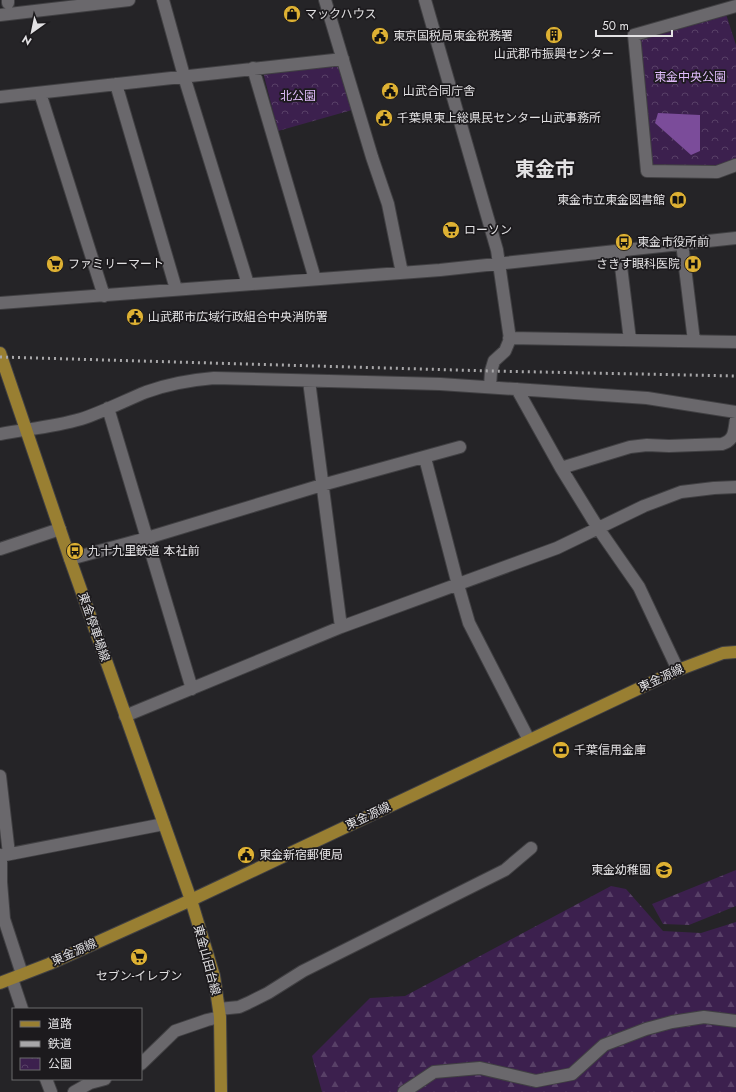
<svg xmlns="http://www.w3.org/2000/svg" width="736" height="1092" font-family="Jost,'Noto Sans JP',sans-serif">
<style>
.forest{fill:url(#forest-firs)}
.park{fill:url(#park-crowns)}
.water{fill:#7b4c9a}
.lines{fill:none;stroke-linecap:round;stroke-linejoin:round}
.minor-casing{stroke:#414043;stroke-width:14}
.major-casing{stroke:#414043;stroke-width:14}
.minor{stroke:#6a686c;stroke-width:12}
.major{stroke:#997f32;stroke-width:12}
.rail{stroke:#a8a7a9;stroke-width:3;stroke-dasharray:2 4;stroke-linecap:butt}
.labels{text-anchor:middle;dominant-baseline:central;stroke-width:3.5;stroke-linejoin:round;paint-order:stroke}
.poi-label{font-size:12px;fill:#e2e1e3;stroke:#1c1a1d;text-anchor:start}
.park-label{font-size:12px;fill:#dfbbfa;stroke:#1c1a1d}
.street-label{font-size:12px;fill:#e2e1e3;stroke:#1c1a1d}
.town-label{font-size:20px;font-weight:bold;fill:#e2e1e3;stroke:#1c1a1d}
</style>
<defs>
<pattern id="forest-firs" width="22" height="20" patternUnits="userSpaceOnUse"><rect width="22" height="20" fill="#3c204e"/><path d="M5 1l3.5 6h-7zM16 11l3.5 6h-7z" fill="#584067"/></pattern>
<pattern id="park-crowns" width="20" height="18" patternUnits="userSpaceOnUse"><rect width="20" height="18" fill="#3c204e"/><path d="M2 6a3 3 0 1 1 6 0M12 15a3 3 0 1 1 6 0" fill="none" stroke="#584067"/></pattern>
</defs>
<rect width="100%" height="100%" fill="#252427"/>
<path class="forest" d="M736,870V906L689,925L663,924L652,904Z
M611,886L626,889L663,931L701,933L736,922V1092H322L312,1056L370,998L405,996Z"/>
<path class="park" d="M725,11L736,45V160L715,167H652L640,37Z
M339,64L352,110L278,131L263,72Z"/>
<path class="water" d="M658,113L700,115V151L691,155L655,123Z"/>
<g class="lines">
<defs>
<path id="minor" d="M8,0V3
M163,0L186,83L248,284
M325,0L372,157L388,204L402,273
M425,0L497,250L510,339L505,351L494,361L491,371L490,387
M736,6L634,35L647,171L717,172L736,165
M0,15L129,0
M253,68L315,279
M116,84L176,289
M40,93L104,296
M0,97L343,59
M682,243L694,341
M619,250L630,340
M0,303L440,270L736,238
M509,338L736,342
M309,381L341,627
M517,389L561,468L598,528L639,587L678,670
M108,408L192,689
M0,434C27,429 54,427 81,419C103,412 124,401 146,392C168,384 190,380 214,378L440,384L647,398L736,412
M425,458L458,585L469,623L529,740
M561,468L630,447L647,445L669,446L722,444C735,440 734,431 736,419
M0,549L60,529
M70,559L147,538L322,485L460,447
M125,716L341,627L557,548L644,506L681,492L714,488L736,487
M0,776L9,854
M1,855V882L4,919L22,974
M0,856L164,824
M12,979L22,1009
M219,1009L239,1007L248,1003L268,993L303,971L505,870L531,848
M141,1064L175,1031L207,1020L220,1017
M46,1079L51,1092
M74,1092L90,1083L105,1079
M404,1092L434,1072L480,1068L536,1081L572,1074L604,1045L646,1029L672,1022L704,1017L736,1021"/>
<path id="major" d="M0,353L70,559L191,900L214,976L220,1017L221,1092
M0,983L49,964L191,900L678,670L723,653L736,652"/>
</defs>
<use href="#minor" class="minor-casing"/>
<use href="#major" class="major-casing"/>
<use href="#minor" class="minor"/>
<use href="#major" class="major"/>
<path class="rail" d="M0,357L491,371L736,376"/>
</g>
<defs>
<symbol id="shop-disc" viewBox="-11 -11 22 22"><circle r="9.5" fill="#deb133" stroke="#1c1a1d"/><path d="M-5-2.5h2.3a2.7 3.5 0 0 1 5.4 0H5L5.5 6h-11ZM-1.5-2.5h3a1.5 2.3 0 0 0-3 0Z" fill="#111"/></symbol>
<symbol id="building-disc" viewBox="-11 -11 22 22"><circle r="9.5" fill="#deb133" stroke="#1c1a1d"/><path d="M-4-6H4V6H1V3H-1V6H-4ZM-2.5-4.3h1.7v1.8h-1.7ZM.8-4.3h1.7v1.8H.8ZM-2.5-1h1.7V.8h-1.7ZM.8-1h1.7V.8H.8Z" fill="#111"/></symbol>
<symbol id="civic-disc" viewBox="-11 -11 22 22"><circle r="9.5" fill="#deb133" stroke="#1c1a1d"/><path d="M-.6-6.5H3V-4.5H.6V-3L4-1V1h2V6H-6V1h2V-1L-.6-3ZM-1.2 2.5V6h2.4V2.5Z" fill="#111"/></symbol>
<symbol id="library-disc" viewBox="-11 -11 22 22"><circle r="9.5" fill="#deb133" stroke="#1c1a1d"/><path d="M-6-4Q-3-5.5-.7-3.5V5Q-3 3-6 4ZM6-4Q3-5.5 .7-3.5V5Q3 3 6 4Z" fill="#111"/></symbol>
<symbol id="supermarket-disc" viewBox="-11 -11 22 22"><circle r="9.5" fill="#deb133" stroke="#1c1a1d"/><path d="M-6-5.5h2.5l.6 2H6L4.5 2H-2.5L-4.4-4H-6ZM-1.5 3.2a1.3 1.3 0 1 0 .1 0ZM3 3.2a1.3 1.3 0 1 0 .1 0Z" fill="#111"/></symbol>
<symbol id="bus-disc" viewBox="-11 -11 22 22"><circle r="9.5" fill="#deb133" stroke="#1c1a1d"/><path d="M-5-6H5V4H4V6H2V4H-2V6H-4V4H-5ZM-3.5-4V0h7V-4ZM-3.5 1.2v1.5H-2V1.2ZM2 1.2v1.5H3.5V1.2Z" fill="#111"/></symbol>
<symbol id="hospital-disc" viewBox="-11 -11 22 22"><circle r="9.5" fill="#deb133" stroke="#1c1a1d"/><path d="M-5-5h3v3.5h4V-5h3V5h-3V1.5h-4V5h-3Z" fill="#111"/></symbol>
<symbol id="bank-disc" viewBox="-11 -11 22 22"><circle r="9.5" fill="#deb133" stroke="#1c1a1d"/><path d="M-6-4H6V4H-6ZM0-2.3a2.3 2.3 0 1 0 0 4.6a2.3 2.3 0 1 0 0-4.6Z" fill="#111"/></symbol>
<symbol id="school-disc" viewBox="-11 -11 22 22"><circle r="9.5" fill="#deb133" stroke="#1c1a1d"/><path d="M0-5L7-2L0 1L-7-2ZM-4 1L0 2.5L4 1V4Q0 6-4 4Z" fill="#111"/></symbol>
</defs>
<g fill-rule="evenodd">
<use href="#shop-disc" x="282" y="4" width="20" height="20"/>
<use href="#building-disc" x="544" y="25" width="20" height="20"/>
<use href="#civic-disc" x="370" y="26" width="20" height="20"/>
<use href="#civic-disc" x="380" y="81" width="20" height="20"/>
<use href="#civic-disc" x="374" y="108" width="20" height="20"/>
<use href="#library-disc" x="668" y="190" width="20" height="20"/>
<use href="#supermarket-disc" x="441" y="220" width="20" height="20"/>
<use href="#bus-disc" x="614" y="232" width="20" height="20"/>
<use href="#supermarket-disc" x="45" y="254" width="20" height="20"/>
<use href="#hospital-disc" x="683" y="254" width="20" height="20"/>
<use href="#civic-disc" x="125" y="307" width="20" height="20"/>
<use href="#bus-disc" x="65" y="541" width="20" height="20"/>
<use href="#bank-disc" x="551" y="740" width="20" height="20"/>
<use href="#civic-disc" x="236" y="845" width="20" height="20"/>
<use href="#school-disc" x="654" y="860" width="20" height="20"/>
<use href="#supermarket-disc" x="129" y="947" width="20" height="20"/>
</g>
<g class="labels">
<g class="poi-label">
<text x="305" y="14">マックハウス</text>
<text x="393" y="36">東京国税局東金税務署</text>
<text x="554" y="54" text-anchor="middle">山武郡市振興センター</text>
<text x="403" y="91">山武合同庁舎</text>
<text x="397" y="118">千葉県東上総県民センター山武事務所</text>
<text x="665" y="200" text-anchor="end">東金市立東金図書館</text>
<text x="464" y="230">ローソン</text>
<text x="637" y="242">東金市役所前</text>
<text x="68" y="264">ファミリーマート</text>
<text x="680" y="264" text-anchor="end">さきす眼科医院</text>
<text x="148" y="317">山武郡市広域行政組合中央消防署</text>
<text x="88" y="551">九十九里鉄道 本社前</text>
<text x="574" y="750">千葉信用金庫</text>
<text x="259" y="855">東金新宿郵便局</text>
<text x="651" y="870" text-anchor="end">東金幼稚園</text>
<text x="139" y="976" text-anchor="middle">セブン-イレブン</text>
</g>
<g class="park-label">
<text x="690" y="77">東金中央公園</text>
<text x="298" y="96">北公園</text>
</g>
<g class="street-label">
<text transform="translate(94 627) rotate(71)">東金停車場線</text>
<text transform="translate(661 678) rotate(-25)">東金源線</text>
<text transform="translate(368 816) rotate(-25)">東金源線</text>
<text transform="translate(74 952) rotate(-24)">東金源線</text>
<text transform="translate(207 960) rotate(75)">東金山田台線</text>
</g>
<g class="town-label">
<text x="545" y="169">東金市</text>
</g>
</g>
<rect x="12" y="1008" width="130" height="72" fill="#1c1a1d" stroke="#6b6a6c"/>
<rect x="20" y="1021" width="20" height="6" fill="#997f32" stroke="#6b6a6c"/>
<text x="48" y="1028" font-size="12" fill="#e2e1e3">道路</text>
<rect x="20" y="1041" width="20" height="6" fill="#a8a7a9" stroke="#6b6a6c"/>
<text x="48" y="1048" font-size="12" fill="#e2e1e3">鉄道</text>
<rect x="20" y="1058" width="20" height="12" fill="url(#park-crowns)" stroke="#6b6a6c"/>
<text x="48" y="1068" font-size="12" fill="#e2e1e3">公園</text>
<g transform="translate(32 32) rotate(213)" stroke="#1c1a1d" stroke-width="3" paint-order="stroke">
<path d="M0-3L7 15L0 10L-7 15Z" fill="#e2e1e3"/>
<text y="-6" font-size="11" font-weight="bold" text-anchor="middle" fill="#e2e1e3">N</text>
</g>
<path d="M596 30v6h76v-6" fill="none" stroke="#e2e1e3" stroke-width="2"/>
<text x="602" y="30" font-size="12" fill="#e2e1e3" stroke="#1c1a1d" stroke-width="3" paint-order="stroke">50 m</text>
</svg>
